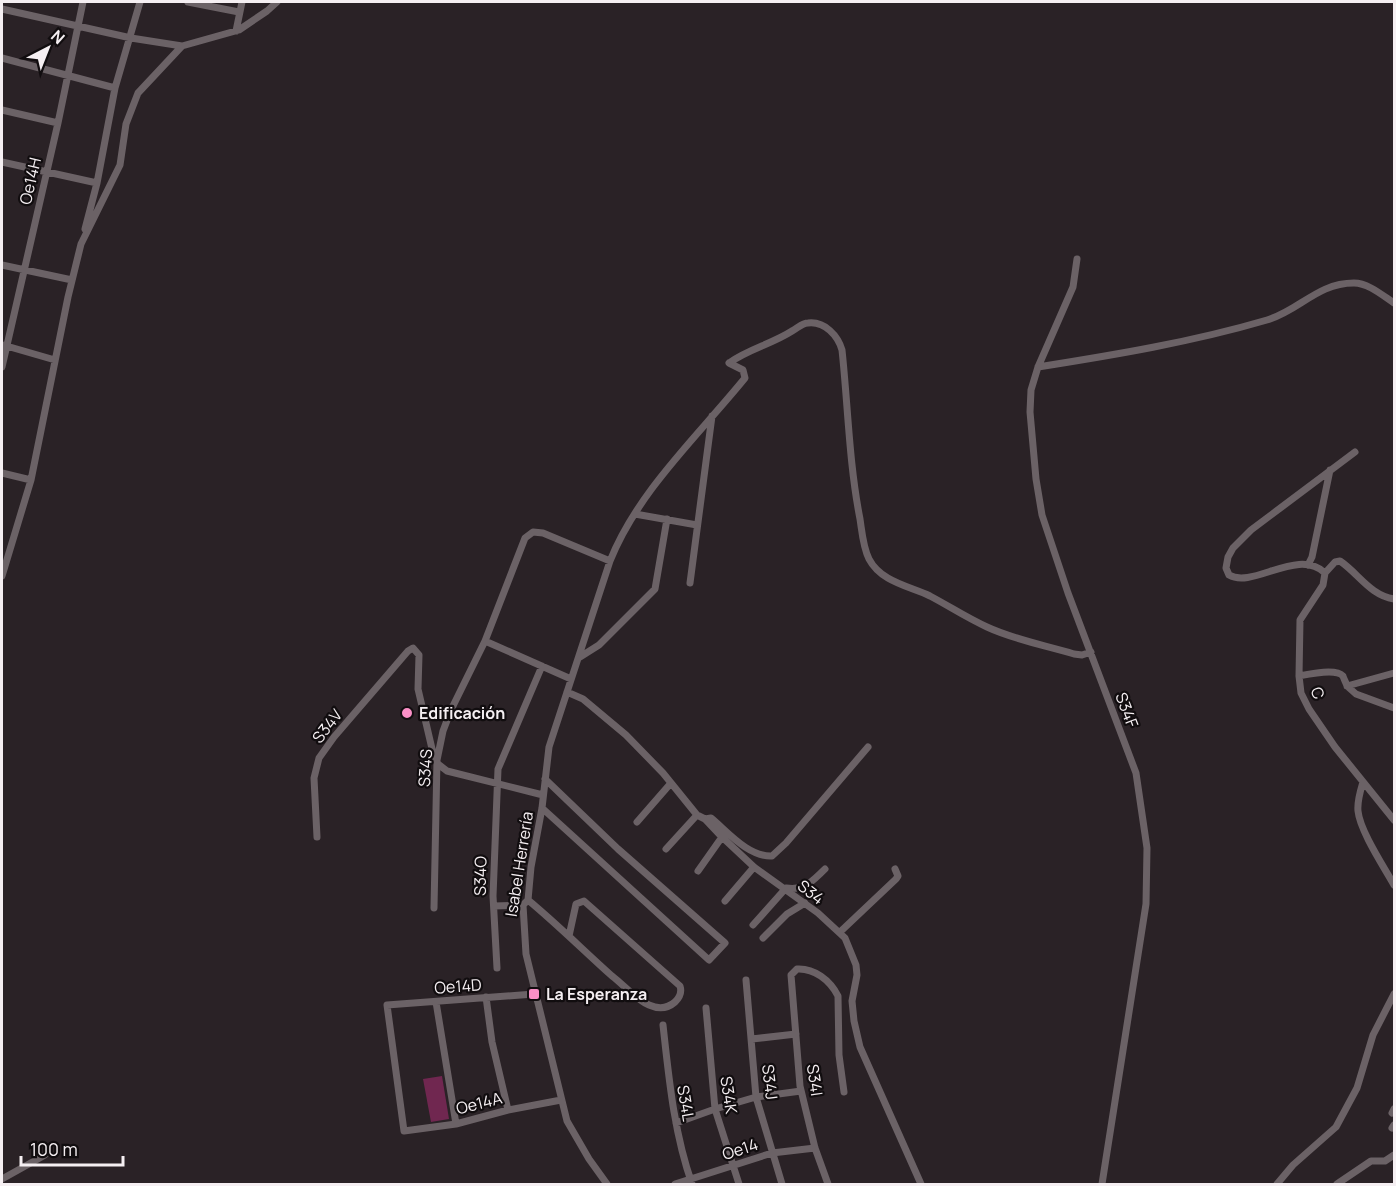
<svg xmlns="http://www.w3.org/2000/svg" width="1396" height="1186" font-family="Manrope,sans-serif">
<style>
.green{fill:#702750}
.lines{fill:none;stroke-linecap:round;stroke-linejoin:round}
.street{stroke:#6b6266;stroke-width:7}
.poi-dot{fill:#fa8fc6;stroke:#110d0f;stroke-width:2}
.labels{text-anchor:middle;dominant-baseline:central;stroke-width:4.5;stroke-linejoin:round;paint-order:stroke}
.street-label{font-size:16px;fill:#f5eff2;stroke:#110d0f}
.poi-label{font-size:16px;font-weight:bold;fill:#f5eff2;stroke:#110d0f;text-anchor:start}
</style>
<rect width="100%" height="100%" fill="#2a2226"/>
<path class="green" d="M442,1076L449,1119L431,1122L423,1079Z"/>
<g class="lines">
<path class="street" d="M188,2L239,12
M2,9L131,38L182,46
M236,31L242,2
M2,58L115,88
M2,110L58,123
M2,162L97,183
M85,229L97,183L115,88L140,2
M1077,259L1073,287L1038,367L1031,390L1030,412L1036,479L1042,515L1068,593L1136,773L1147,848L1146,904L1102,1184
M2,265L72,280
M3,345L55,360
M729,363C748,349 772,344 792,331C798,328 802,323 808,323C825,321 838,336 842,350C848,406 849,463 860,519C862,532 863,547 869,559C881,582 909,586 930,596C949,606 967,618 987,627C1015,640 1044,645 1074,654L1082,655L1091,652
M2,367L58,123L83,2
M1038,367C1114,355 1192,342 1267,320C1299,311 1317,283 1354,283C1368,283 1382,295 1394,303
M1355,452L1251,530L1233,548L1228,557L1226,568L1229,575C1253,589 1298,547 1325,573L1323,585L1300,620L1299,676L1301,693L1309,709L1335,747L1394,820
M2,473L31,480
M635,514L697,525
M1308,565L1312,557L1330,470
M1325,573L1335,562L1340,561C1359,574 1370,595 1394,599
M2,576L31,480L68,297L81,244L120,165L126,124L138,93L182,46L239,30L267,11L277,2
M690,583L712,416
M485,641L571,679
M580,657L599,645L655,589L667,519
M1394,673L1347,686L1356,694L1394,708
M1299,676C1309,674 1336,668 1343,676C1343,677 1347,685 1347,686
M567,692L583,699L626,735L663,773L697,815L705,819L722,837L754,867L818,913L845,938L856,965L857,975L852,1001L854,1021L860,1047L921,1184
M1363,782C1360,792 1357,801 1358,811C1360,831 1384,867 1394,885
M542,808L709,960L725,943L618,849L545,779
M705,819L711,818C728,832 748,857 772,856L786,843L868,747
M637,822L671,783
M317,837L314,778L319,758L334,737L408,651L413,648L419,655L418,689L433,753L438,764L447,771L543,795
M666,849L697,815
M698,871L722,837
M528,900C557,924 584,951 612,976C624,985 635,999 649,1005C658,1009 667,1009 675,1002C680,997 682,992 680,986L584,901L576,904L569,936
M725,901L754,867
M494,906L523,905
M434,908L437,760L443,731L451,710L485,641L525,538L533,532L543,533L610,561
M753,925L786,888C805,891 812,881 825,869
M840,932L896,879L898,876L895,869
M763,938L787,914L805,903
M497,968L493,896L498,769L542,666
M746,980L756,1097L782,1184
M534,994L387,1005L404,1131L456,1124L508,1110L561,1100
M486,997L492,1042L508,1110
M436,1002L456,1124
M706,1008L715,1109L739,1184
M663,1025C669,1079 674,1133 692,1184
M752,1039L796,1034
M1392,1113L1394,1109
M676,1123L715,1109L756,1097L801,1091
M1392,1128L1394,1125
M2,1179L45,1155
M607,1184L589,1159L567,1121L526,954L523,905L528,900L531,867L542,808L549,747L610,561C638,491 698,436 745,378L743,370L729,363
M675,1184L772,1153L815,1148
M828,1184L815,1148L800,1086L791,975L797,969C814,968 830,980 838,996L839,1055L844,1092
M1277,1184L1293,1165L1336,1127L1357,1088L1373,1035L1394,994
M1337,1184L1371,1161H1385L1394,1155"/>
</g>
<g class="poi-dot">
<circle cx="407" cy="713" r="6"/>
<rect x="528" y="988" width="12" height="12" rx="3"/>
</g>
<g class="labels">
<g class="street-label">
<text transform="translate(30 181) rotate(-77)">Oe14H</text>
<text transform="translate(1318 693) rotate(69)">C</text>
<text transform="translate(1127 710) rotate(69)">S34F</text>
<text transform="translate(327 726) rotate(-52)">S34V</text>
<text transform="translate(425 768) rotate(-86)">S34S</text>
<text transform="translate(519 864) rotate(-81)">Isabel Herrería</text>
<text transform="translate(480 876) rotate(-89)">S34O</text>
<text transform="translate(811 892) rotate(38)">S34</text>
<text transform="translate(458 986) rotate(-4)">Oe14D</text>
<text transform="translate(815 1080) rotate(82)">S34I</text>
<text transform="translate(770 1082) rotate(83)">S34J</text>
<text transform="translate(729 1095) rotate(81)">S34K</text>
<text transform="translate(479 1103) rotate(-14)">Oe14A</text>
<text transform="translate(686 1103) rotate(80)">S34L</text>
<text transform="translate(740 1149) rotate(-18)">Oe14</text>
</g>
<g class="poi-label">
<text x="419" y="713">Edificación</text>
<text x="546" y="994">La Esperanza</text>
</g>
</g>
<rect width="1396" height="1186" fill="none" stroke="#f5eff2" stroke-width="6"/>
<g transform="translate(48 48) rotate(42)" stroke="#110d0f" stroke-width="4.5" paint-order="stroke">
<path d="M0-4.5L10 22L0 15L-10 22Z" fill="#f5eff2"/>
<text y="-9" font-size="16" font-weight="bold" text-anchor="middle" fill="#f5eff2">N</text>
</g>
<path d="M21 1156v9h102v-9" fill="none" stroke="#f5eff2" stroke-width="3"/>
<text x="30" y="1156" font-size="18" fill="#f5eff2" stroke="#110d0f" stroke-width="4.5" paint-order="stroke">100 m</text>
</svg>
